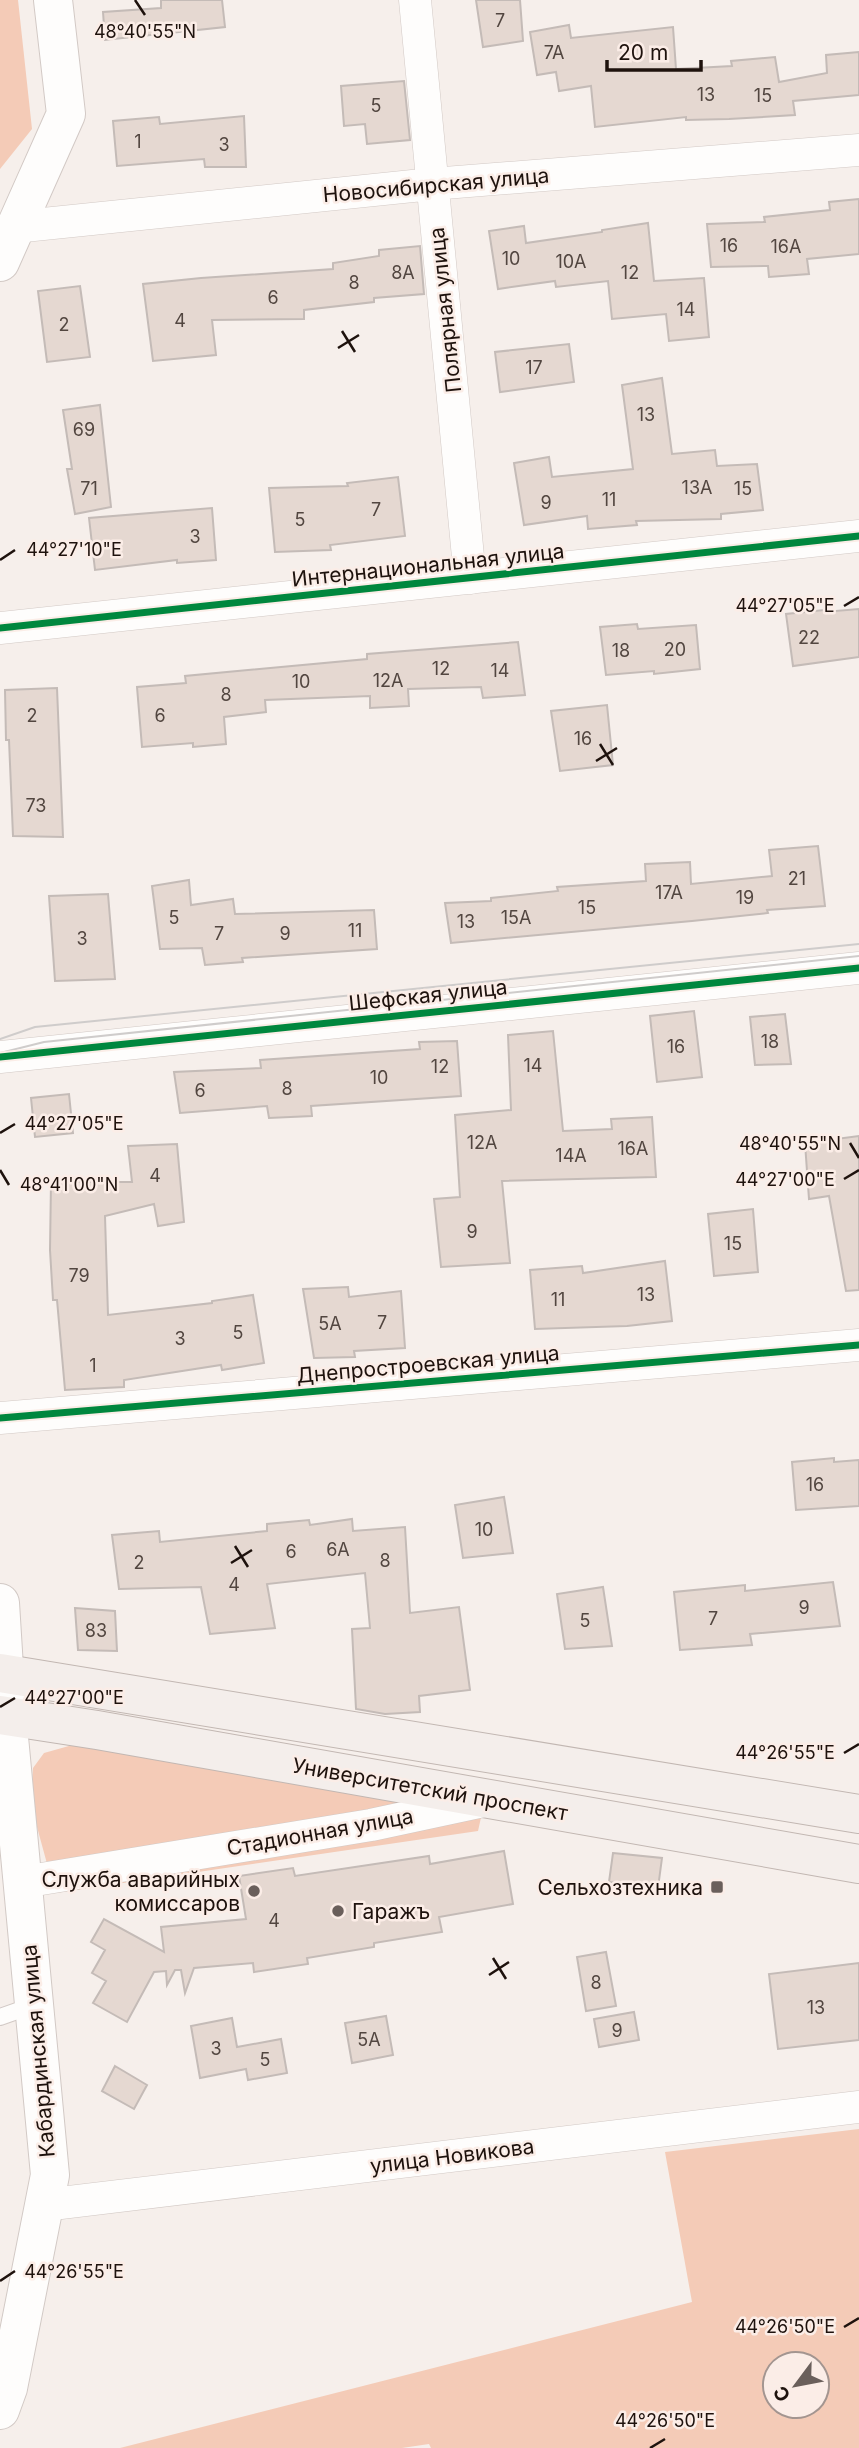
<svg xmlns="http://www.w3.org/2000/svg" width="859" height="2448" font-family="Inter,sans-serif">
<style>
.green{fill:#f4cbb7;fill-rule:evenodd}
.building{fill:#e5d8d1;stroke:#c4bbb7;stroke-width:2}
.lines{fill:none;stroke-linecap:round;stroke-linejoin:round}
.service-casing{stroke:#d2c9c5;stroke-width:18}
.minor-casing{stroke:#d2c9c5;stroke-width:33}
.tertiary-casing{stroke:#d2c9c5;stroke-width:40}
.trunk-casing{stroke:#c2b7b2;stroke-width:40}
.service{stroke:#fefdfc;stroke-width:16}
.minor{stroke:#fefdfc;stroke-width:32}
.tertiary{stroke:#fefdfc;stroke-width:38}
.trunk{stroke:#f4eeeb;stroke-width:38}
.tram{stroke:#cfcccb;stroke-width:2}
.cycleway-casing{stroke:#fbede7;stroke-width:11}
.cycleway{stroke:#00873e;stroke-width:7}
.ticks{fill:none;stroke:#1e120d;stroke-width:2.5}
.poi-dot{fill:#6a5f5b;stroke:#fbede7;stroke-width:2.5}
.labels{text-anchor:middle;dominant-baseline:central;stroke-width:5;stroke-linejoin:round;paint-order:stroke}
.number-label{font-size:18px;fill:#524640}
.street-label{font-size:21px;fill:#1e120d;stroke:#fbede7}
.poi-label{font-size:21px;fill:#1e120d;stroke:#fbede7;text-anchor:end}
.ticks-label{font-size:18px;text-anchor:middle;fill:#1e120d;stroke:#fbede7;stroke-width:5;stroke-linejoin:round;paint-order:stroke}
</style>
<rect width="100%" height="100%" fill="#f6efeb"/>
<path class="green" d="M0,0H18L32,129L0,169Z
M76,1744L482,1813L478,1831L55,1893L31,1805L33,1768L44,1753Z
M859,2129V2448H431L429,2444L402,2448H120L692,2302L665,2152ZM775,2364H817V2406H775Z"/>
<path class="building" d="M161,0H222L225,27L105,40L103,12L161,8Z
M476,0H520L523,41L483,47Z
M569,25L571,38L673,27L676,69L732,66L731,61L775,57L779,82L827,73L826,55L859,52V95L793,101L795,115L729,119L686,120V117L595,127L591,86L559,91L556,72L537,75L530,32Z
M404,81L410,140L367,144L365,124L344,126L341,86Z
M244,116L246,167H205L204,159L117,166L113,121L159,117L160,124Z
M859,199V254L807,259L809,274L769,277L768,266L711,267L707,224L765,222L764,217L830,210L829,202Z
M648,223L654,281L704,278L709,337L669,341L666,314L612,319L608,281L556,287L555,281L498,289L489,231L524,226L526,243L602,232V230Z
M420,246L424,294L374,298V302L304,310V319L212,320L216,355L153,361L143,284L201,278L333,269V263L379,256V250Z
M80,286L90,357L47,362L38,291Z
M569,344L574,382L500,392L495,352Z
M662,378L672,454L715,450L717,466L757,464L763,510L721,514V519L636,521L637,525L588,529L587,516L524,525L514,463L549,457L552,477L633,469L622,385Z
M100,405L111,507L75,514L67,469H72L63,410Z
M398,477L405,536L330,545L331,550L275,552L269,488L348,486L347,483Z
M212,508L216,560L177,563V560L95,570L89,518Z
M859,609V657L793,666L786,614L824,610V612Z
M637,624L638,629L696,625L700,669L654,674V671L606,675L600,627Z
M518,642L525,695L483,698L481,687L408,689L409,706L370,708V696L265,700L266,712L224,717L226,744L193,747V743L142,747L137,687L186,683L185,676L367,659V654Z
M57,688L63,837L13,836L9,740H6L5,690Z
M607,705L613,765L560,771L551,711Z
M818,846L825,906L767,910L768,913L692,921L451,943L445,903L491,901V898L558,891L557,887L646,881L645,864L690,862L691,884L772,876L769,850Z
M189,880L191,905L233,899L235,914L374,910L377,949L242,958L243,962L205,965L202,948L160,949L152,886Z
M108,894L115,979L55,981L49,896Z
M694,1011L702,1077L657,1082L650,1016Z
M785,1014L791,1064L755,1065L750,1017Z
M553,1031L563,1131L612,1129L611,1119L652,1117L656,1177L502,1181L510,1263L441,1267L434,1199L460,1197L455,1115L511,1110L508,1035Z
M457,1041L461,1096L311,1106L312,1116L269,1118L267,1106L180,1113L174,1072L261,1068L260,1060L420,1049L419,1042Z
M69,1094L73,1133L35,1137L31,1098Z
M859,1136V1290L846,1291L829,1196L809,1199L805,1143Z
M177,1144L184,1222L158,1226L154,1204L105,1216L108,1315L212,1303V1301L253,1295L264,1363L222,1370L221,1365L124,1380V1387L65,1390L57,1300H53L50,1250L51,1182H132L128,1146Z
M753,1209L758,1272L714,1276L708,1214Z
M665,1261L672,1321L627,1326L535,1329L530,1270L582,1266L583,1273Z
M348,1287L349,1297L401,1291L405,1348L354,1351L355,1357L314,1358L303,1289Z
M834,1458V1462L859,1460V1506L796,1510L792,1462Z
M504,1497L513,1553L463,1558L455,1505Z
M352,1519L353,1531L405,1527L410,1613L459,1607L470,1690L419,1696L420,1712L385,1714L356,1709L352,1629L370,1628L365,1573L267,1584L275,1628L210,1634L201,1587L119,1589L112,1535L159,1531L160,1542L267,1531V1524L309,1520L310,1525Z
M833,1582L840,1626L750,1634L752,1645L680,1650L674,1592L745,1585V1591Z
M603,1587L612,1646L565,1649L557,1594Z
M75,1608L115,1611L117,1651L78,1650Z
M504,1851L513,1904L439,1917L442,1932L374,1943V1947L307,1958L308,1964L254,1972L253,1963L194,1968L185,1993L181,1970H175L167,1985L166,1971L154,1972L127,2022L93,2003L106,1981L92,1973L105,1950L91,1942L104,1919L164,1952L161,1927L246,1919L239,1876L293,1868L295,1876L429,1856L430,1864Z
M613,1853L662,1858L658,1888L609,1882Z
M606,1952L616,2006L586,2011L577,1957Z
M859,1963V2040L778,2049L769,1974Z
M634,2012L639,2040L599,2047L594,2019Z
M386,2016L393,2055L352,2063L345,2023Z
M232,2018L237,2047L281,2039L287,2073L248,2080L246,2069L200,2078L191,2026Z
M115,2066L147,2085L134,2109L102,2091Z"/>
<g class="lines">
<defs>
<path id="service" d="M0,2017L34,2005"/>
<path id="minor" d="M415,0L470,578
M14,227L432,184L859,150
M0,628L859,536
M0,1057L859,968
M0,1418L859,1345
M23,1882L371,1825L483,1801
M44,2205L859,2107"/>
<path id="tertiary" d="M0,262L66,114L53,0
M0,1603L7,1716L50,2175L8,2388L0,2410"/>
<path id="trunk" d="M0,1673L859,1814
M0,1715L97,1730L859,1864"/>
</defs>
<use href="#service" class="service-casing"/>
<use href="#minor" class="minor-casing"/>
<use href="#tertiary" class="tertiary-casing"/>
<use href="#trunk" class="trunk-casing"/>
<use href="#service" class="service"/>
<use href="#minor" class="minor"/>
<use href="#tertiary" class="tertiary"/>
<use href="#trunk" class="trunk"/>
<path class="tram" d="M0,1039L35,1027L859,944
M0,1053L44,1042L859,956"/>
<defs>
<path id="cycleway" d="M0,628L859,536
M0,1057L859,968
M0,1418L859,1345"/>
</defs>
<use href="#cycleway" class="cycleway-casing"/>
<use href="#cycleway" class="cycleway"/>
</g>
<path class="ticks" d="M135,0L145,15M342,331L355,352M338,348L359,335M0,560L15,550M844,606L859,597M600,744L613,765M596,761L617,748M0,1133L15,1124M850,1143L859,1158M0,1170L9,1185M844,1179L859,1170M235,1546L248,1567M231,1563L252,1550M0,1707L15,1698M844,1753L859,1744M493,1958L506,1979M489,1975L509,1962M0,2281L15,2271M844,2327L859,2318M650,2448L665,2439"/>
<g class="poi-dot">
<rect x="710" y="1880" width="14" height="14" rx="3.5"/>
<circle cx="254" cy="1891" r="7"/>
<circle cx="338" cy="1911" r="7"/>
</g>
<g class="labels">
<g class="number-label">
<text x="500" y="20">7</text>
<text x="554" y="52">7А</text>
<text x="706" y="94">13</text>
<text x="763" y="95">15</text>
<text x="376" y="105">5</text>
<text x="138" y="141">1</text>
<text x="224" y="144">3</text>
<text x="729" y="245">16</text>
<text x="786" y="246">16А</text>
<text x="511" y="258">10</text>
<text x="571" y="261">10А</text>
<text x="403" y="272">8А</text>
<text x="630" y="272">12</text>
<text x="354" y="282">8</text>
<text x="273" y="297">6</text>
<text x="686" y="309">14</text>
<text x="180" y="320">4</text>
<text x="64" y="324">2</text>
<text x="534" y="367">17</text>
<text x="646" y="414">13</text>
<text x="84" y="429">69</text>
<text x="697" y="487">13А</text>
<text x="89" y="488">71</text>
<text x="743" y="488">15</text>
<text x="609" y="499">11</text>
<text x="546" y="502">9</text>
<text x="376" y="509">7</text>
<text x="300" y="519">5</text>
<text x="195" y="536">3</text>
<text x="809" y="637">22</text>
<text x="675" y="649">20</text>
<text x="621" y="650">18</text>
<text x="441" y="668">12</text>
<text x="500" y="670">14</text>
<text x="388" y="680">12А</text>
<text x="301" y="681">10</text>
<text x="226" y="694">8</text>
<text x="32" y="715">2</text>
<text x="160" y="715">6</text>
<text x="583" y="738">16</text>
<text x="36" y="805">73</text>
<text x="797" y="878">21</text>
<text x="669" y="892">17А</text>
<text x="745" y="897">19</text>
<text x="587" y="907">15</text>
<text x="174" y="917">5</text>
<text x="516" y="917">15А</text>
<text x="466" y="921">13</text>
<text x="355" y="930">11</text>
<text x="219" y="933">7</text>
<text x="285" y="933">9</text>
<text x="82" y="938">3</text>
<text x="770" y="1041">18</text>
<text x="676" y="1046">16</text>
<text x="533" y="1065">14</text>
<text x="440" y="1066">12</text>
<text x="379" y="1077">10</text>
<text x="287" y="1088">8</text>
<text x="200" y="1090">6</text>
<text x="482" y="1142">12А</text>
<text x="633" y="1148">16А</text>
<text x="571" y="1155">14А</text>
<text x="155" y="1175">4</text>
<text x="472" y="1231">9</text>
<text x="733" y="1243">15</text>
<text x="79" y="1275">79</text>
<text x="646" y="1294">13</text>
<text x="558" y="1299">11</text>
<text x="382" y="1322">7</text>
<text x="330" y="1323">5А</text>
<text x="238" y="1332">5</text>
<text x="180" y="1338">3</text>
<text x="93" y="1365">1</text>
<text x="815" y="1484">16</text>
<text x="484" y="1529">10</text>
<text x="338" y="1549">6А</text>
<text x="291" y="1551">6</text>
<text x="385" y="1560">8</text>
<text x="139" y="1562">2</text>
<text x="234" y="1584">4</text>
<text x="804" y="1607">9</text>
<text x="713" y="1618">7</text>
<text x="585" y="1620">5</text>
<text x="96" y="1630">83</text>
<text x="274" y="1920">4</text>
<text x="596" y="1982">8</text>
<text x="816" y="2007">13</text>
<text x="617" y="2030">9</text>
<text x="369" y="2039">5А</text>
<text x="216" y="2048">3</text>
<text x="265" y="2059">5</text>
</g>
<g class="street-label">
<text transform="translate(436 185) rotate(-5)">Новосибирская улица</text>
<text transform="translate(445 310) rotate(-96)">Полярная улица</text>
<text transform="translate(428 565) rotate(-6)">Интернациональная улица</text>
<text transform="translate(428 995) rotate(-6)">Шефская улица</text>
<text transform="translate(428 1364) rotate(-5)">Днепростроевская улица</text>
<text transform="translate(430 1789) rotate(10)">Университетский проспект</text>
<text transform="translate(320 1832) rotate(-10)">Стадионная улица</text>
<text transform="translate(38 2051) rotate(-95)">Кабардинская улица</text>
<text transform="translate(452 2156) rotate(-7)">улица Новикова</text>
</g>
<g class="poi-label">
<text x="240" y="1879">Служба аварийных<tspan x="240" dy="24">комиссаров</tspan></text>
<text x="703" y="1887">Сельхозтехника</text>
<text x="352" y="1911" text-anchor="start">Гаражъ</text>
</g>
</g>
<g class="ticks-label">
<text x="145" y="38">48°40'55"N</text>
<text x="74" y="556">44°27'10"E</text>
<text x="785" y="612">44°27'05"E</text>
<text x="74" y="1130">44°27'05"E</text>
<text x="790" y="1150">48°40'55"N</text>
<text x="785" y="1186">44°27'00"E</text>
<text x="69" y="1191">48°41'00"N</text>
<text x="74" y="1704">44°27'00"E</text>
<text x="785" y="1759">44°26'55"E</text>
<text x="74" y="2278">44°26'55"E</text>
<text x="785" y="2333">44°26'50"E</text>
<text x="665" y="2427">44°26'50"E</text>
</g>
<g transform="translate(796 2385) rotate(238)"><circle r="33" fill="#fbede7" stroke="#a39590" stroke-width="2"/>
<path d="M0-5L12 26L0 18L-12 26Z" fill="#6a5f5b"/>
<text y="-10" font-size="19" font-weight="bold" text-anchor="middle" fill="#1e120d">С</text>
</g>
<path d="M607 60v10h94v-10" fill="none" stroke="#1e120d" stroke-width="3.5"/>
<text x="618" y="60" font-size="21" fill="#1e120d" stroke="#fbede7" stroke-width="5" paint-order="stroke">20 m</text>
</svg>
